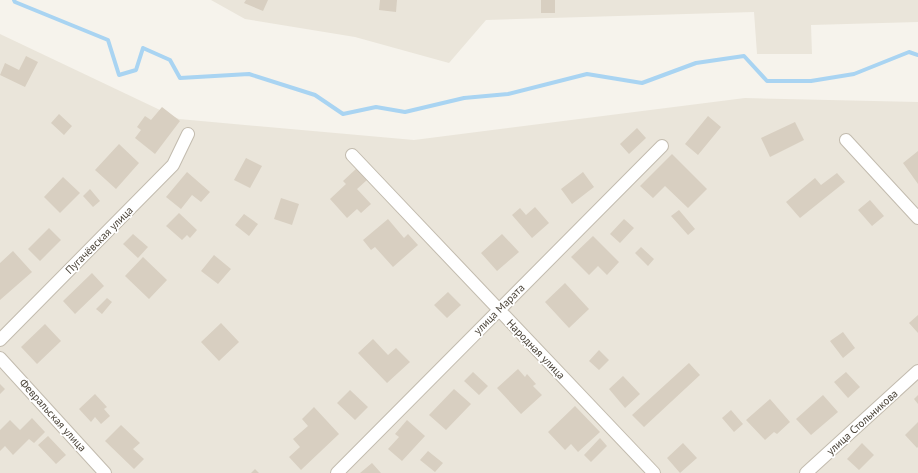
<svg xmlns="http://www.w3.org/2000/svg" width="918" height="473" font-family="'PT Sans',sans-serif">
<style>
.residential{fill:#eae5da}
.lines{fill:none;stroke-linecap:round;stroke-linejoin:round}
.stream{stroke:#a9d4f2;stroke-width:4}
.building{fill:#d8cfc1}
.minor-casing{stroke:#c2bbae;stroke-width:14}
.minor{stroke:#fff;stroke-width:12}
.labels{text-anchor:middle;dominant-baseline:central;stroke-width:3.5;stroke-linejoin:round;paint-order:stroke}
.street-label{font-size:11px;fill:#4b4439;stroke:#fff}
</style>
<rect width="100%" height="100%" fill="#f6f3ec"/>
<path class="residential" d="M211,0H918V22L811,25L812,54H757L754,12L486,20L449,63L355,37L245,19Z
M0,34L179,119L414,140L745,98L918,102V473H0Z"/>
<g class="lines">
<path class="stream" d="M14,0L15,2L108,40L119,75L136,70L143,48L170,60L180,78L249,74L315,95L343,114L376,107L405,112L464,98L508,94L587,74L642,83L696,63L744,56L767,81H811L854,74L909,52L918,55"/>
</g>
<path class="building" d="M246,0H268L263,11L244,3Z
M380,0H397L396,12L379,10Z
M541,0H555V13H541Z
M26,56L38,62L25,87L0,75L5,63L19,70Z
M162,107L180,121L155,154L135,138L141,130L137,127L145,116L151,120Z
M59,114L72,126L64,135L51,123Z
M708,116L721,127L698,155L685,144Z
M795,122L804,140L770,157L761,138Z
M637,128L646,138L629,154L620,144Z
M119,144L139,163L116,189L95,170Z
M918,151V184L903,163Z
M672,154L707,189L688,208L665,186L653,198L640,186Z
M246,158L262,166L250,188L234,180Z
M357,168L367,180L357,189L371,204L361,213L357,209L347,218L330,199L346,184L343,181Z
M187,172L210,192L201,202L192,195L181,209L166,197Z
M583,172L594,187L572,204L561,189Z
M837,173L845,182L800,218L786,202L815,178L821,185Z
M63,177L80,193L60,213L44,197Z
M90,189L100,201L93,207L83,196Z
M281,198L299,204L292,225L274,219Z
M870,200L884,216L872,226L858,210Z
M535,207L549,223L532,238L512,215L520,208L526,215Z
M679,210L695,229L688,235L671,216Z
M179,213L197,230L190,238L187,235L182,240L166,226Z
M244,214L258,224L249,236L235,225Z
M388,219L404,238L408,234L418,245L393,267L375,247L371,250L363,240Z
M624,219L634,228L620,243L610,234Z
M49,228L61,240L40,261L28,249Z
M133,234L148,247L138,258L123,244Z
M502,234L519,252L497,271L481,253Z
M593,236L619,262L607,275L598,266L589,275L571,257Z
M641,247L654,259L648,266L635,253Z
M13,251L32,272L0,300V263Z
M214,255L231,269L218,284L201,271Z
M143,257L167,280L149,299L125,276Z
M92,273L104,286L75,314L63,301Z
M565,283L589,309L569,328L545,302Z
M448,292L461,305L447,318L434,305Z
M107,298L112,302L102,314L96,309Z
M918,315V333L909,323Z
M221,323L239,342L219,361L201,342Z
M45,324L61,341L37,364L21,347Z
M843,332L855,348L843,358L830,341Z
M373,339L388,355L396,348L410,362L387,383L358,353Z
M599,350L609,360L599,370L589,361Z
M689,363L700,375L644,427L632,415Z
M518,369L525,377L527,374L536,384L533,386L542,395L521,414L497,388Z
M473,372L488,386L479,395L464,381Z
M846,372L860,387L848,398L834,382Z
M623,376L640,394L625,408L609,389Z
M0,384L5,389L0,394Z
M454,389L471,404L446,430L429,415Z
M350,390L368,407L355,420L337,403Z
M95,394L107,407L104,409L110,416L101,424L95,417L91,422L79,409Z
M823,395L838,412L811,435L796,419Z
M918,395V404L914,399Z
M770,399L790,422L777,434L774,432L765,440L746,420Z
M575,406L600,432L578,452L571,444L565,450L548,432Z
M314,407L339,434L301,470L289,457L300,447L293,439L308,426L302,419Z
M731,410L743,424L734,432L722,418Z
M32,418L45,432L34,443L29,439L13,455L5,446L0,451V430L10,420L20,430Z
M407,420L425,436L402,461L388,449L399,437L395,434Z
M918,422V447L917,448L905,435Z
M121,425L140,443L133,449L144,459L134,469L105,441Z
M48,436L66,455L56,464L38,445Z
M600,438L607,446L591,462L584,455Z
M683,443L697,458L680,473L667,458Z
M862,443L874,455L859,470L847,459Z
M428,451L443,463L435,472L420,460Z
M372,463L381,473H360Z
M255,469L259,473H251Z"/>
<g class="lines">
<defs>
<path id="minor" d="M846,140L918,218
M352,155L654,473
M0,340L173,165L188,134
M0,358L105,473
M337,473L662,146
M806,473L918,371"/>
</defs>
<use href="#minor" class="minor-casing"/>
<use href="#minor" class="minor"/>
</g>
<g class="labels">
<g class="street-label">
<text transform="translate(99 240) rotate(-45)">Пугачёвская улица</text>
<text transform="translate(499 309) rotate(-45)">улица Марата</text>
<text transform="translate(536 349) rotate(46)">Народная улица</text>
<text transform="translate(53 415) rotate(48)">Февральская улица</text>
<text transform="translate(862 422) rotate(-42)">улица Стольникова</text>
</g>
</g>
</svg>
